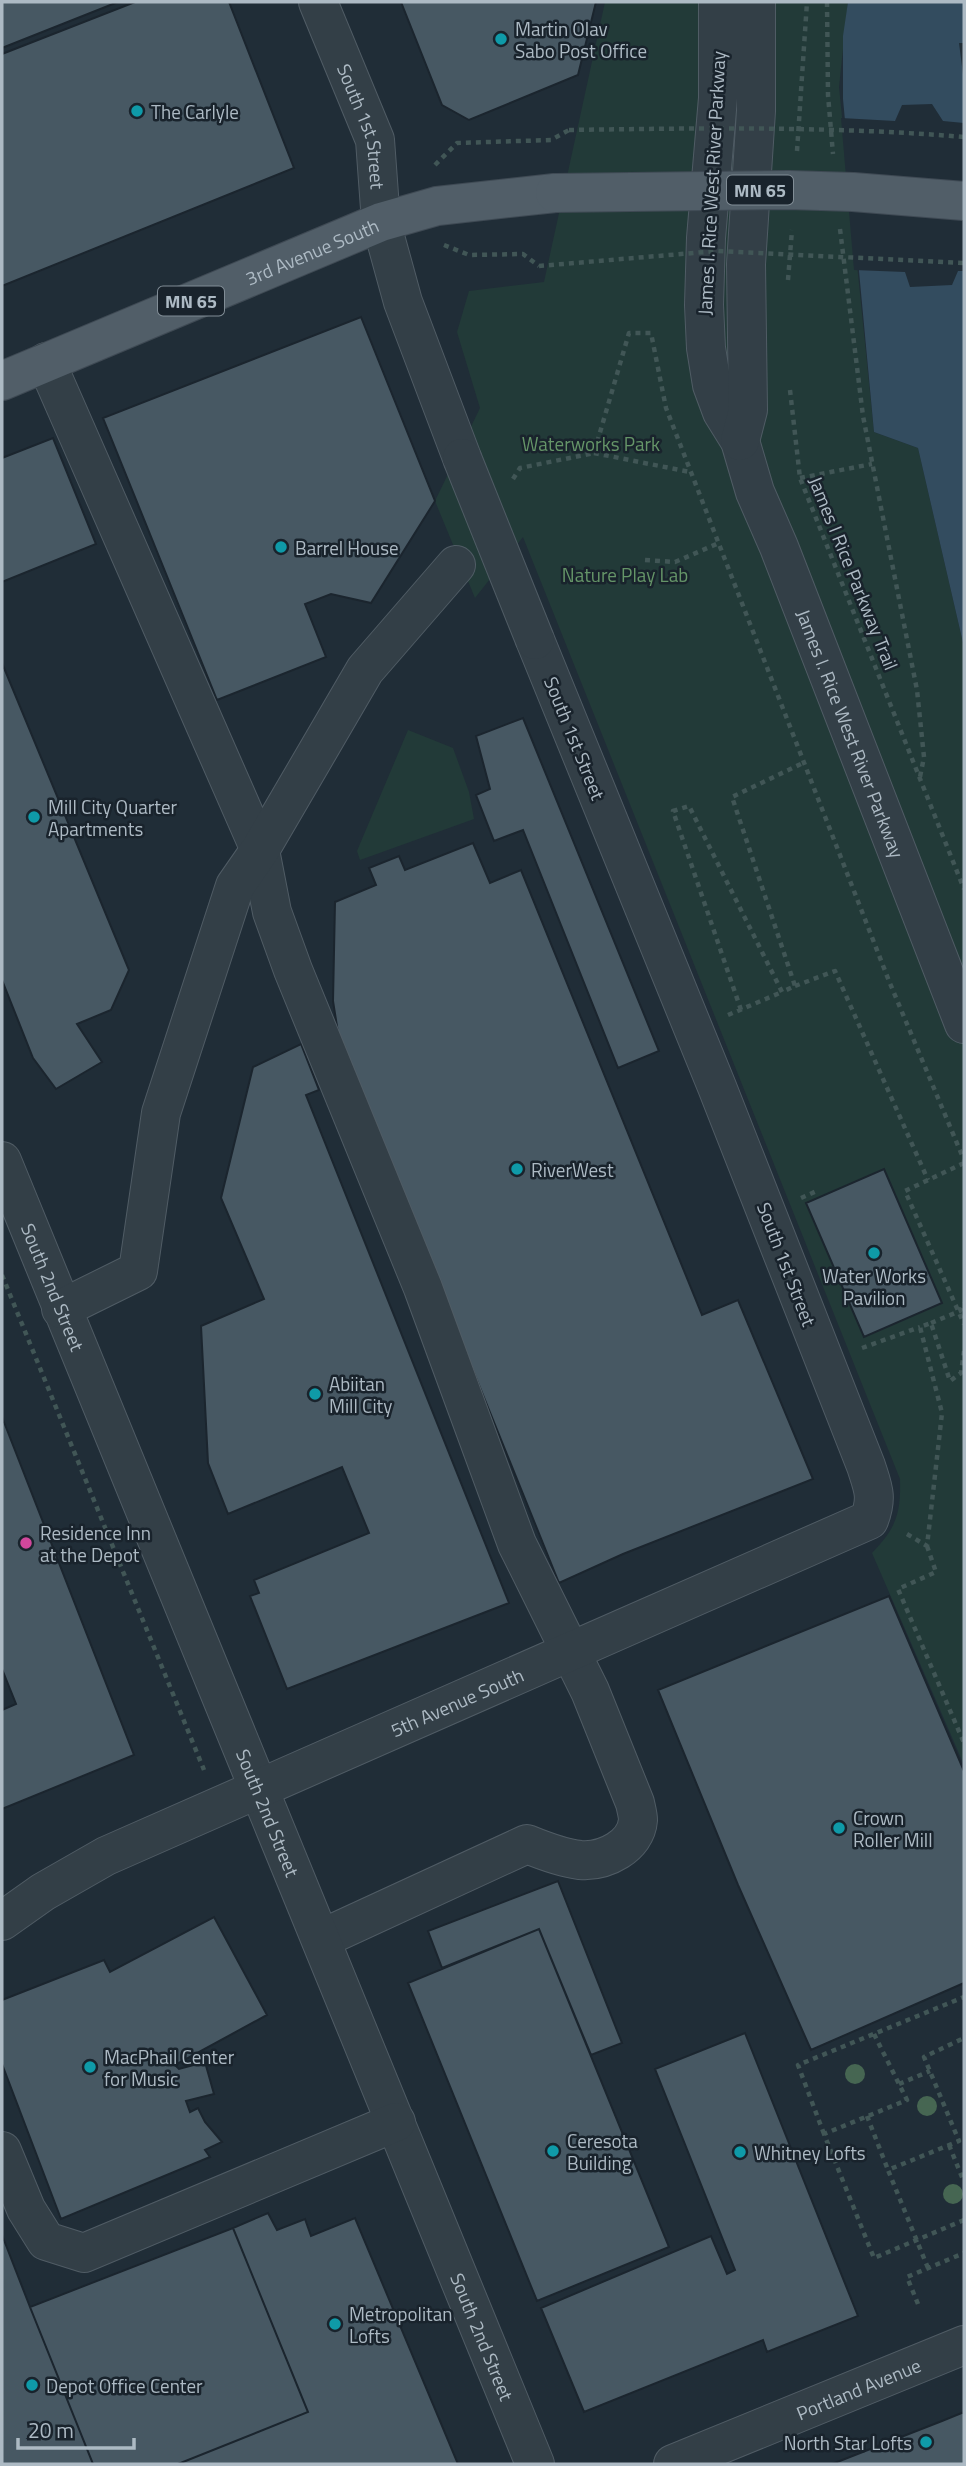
<svg xmlns="http://www.w3.org/2000/svg" width="966" height="2466" font-family="'Titillium Web',sans-serif">
<style>
.green{fill:#223a38}
.water{fill:#334c5f}
.pier{fill:#202d37}
.building{fill:#475863;stroke:#1b252e;stroke-width:2}
.lines{fill:none;stroke-linecap:round;stroke-linejoin:round}
.minor-casing{stroke:#505c65;stroke-width:40}
.major-casing{stroke:#3f4a54;stroke-width:40}
.path{stroke:#415656;stroke-width:4.5;stroke-dasharray:5 5;stroke-linecap:butt}
.minor{stroke:#333f47;stroke-width:38}
.major{stroke:#515e68;stroke-width:38}
.minor-bridge-casing{stroke:#505c65;stroke-width:40;stroke-linecap:butt}
.major-bridge-casing{stroke:#3f4a54;stroke-width:40;stroke-linecap:butt}
.path-bridge{stroke:#415656;stroke-width:4.5;stroke-dasharray:5 5;stroke-linecap:butt}
.minor-bridge{stroke:#333f47;stroke-width:38}
.major-bridge{stroke:#515e68;stroke-width:38}
.tree{fill:#466652}
.culture-dot{fill:#0f9aa8;stroke:#19232c;stroke-width:2.5}
.hotel-dot{fill:#d1479c;stroke:#19232c;stroke-width:2.5}
.labels{text-anchor:middle;dominant-baseline:central;stroke-width:5;stroke-linejoin:round;paint-order:stroke}
.shield{fill:#19232c;stroke:#818d96;stroke-width:2}
.shield-label{font-size:18px;font-weight:bold;fill:#adbac4}
.poi-label{font-size:19px;fill:#adbac4;stroke:#19232c;text-anchor:start}
.street-label{font-size:19px;fill:#adbac4;stroke:#19232c}
.park-label{font-size:19px;fill:#659568;stroke:#19232c}
</style>
<rect width="100%" height="100%" fill="#202d37"/>
<path class="green" d="M605,2H848L839,87L874,432L918,448L964,647V1765L872,1553C896,1528 901,1514 900,1479L523,537L475,598L435,501L480,408L457,332L469,291L544,282Z
M408,730L453,748L469,792L474,819L360,860L357,851Z"/>
<path class="water" d="M848,2H964V43H959L964,82V647L918,448L874,432L843,99V36Z"/>
<path class="pier" d="M932,104L943,121L964,123V271H958L952,285L910,287L905,272L854,270L841,118L895,121L902,105Z"/>
<path class="building" d="M2,2H118L2,48Z
M135,2H229L294,168L2,286V54Z
M401,2H596L578,75L469,120L442,105Z
M361,317L435,501L371,603L331,594L305,604L326,657L217,700L103,418Z
M53,438L96,544L2,582V458Z
M2,663L129,970L111,1010L77,1024L102,1062L56,1089L33,1058L2,980Z
M523,718L659,1051L618,1068L523,830L494,841L476,795L490,789L476,736Z
M473,843L490,883L521,870L702,1315L738,1300L813,1479L623,1554L559,1583L339,1039L333,1001L335,902L376,885L369,868L399,856L405,870Z
M301,1044L319,1090L306,1095L509,1603L287,1689L250,1596L259,1593L254,1580L369,1533L342,1467L228,1514L208,1463L201,1326L264,1299L221,1198L253,1067Z
M884,1169L942,1303L864,1337L806,1203Z
M2,1417L134,1755L2,1809V1710L16,1704L2,1669Z
M889,1596L964,1771V1983L811,2050L738,1885L658,1690Z
M558,1881L622,2043L591,2055L539,1929L442,1968L428,1931Z
M214,1917L267,2015L175,2065L179,2069L205,2062L214,2094L186,2101L190,2112L198,2108L205,2122L222,2142L205,2150L210,2157L61,2219L2,2064V2000L104,1960L110,1972Z
M539,1929L669,2247L537,2301L408,1983Z
M745,2033L858,2316L767,2352L763,2340L584,2412L541,2308L711,2236L727,2274L735,2270L655,2069Z
M268,2213L277,2230L305,2219L311,2236L355,2218L458,2464H178L308,2412L233,2228Z
M233,2228L308,2412L178,2464H93L30,2307Z
M2,2235L30,2307L93,2464H2Z
M964,2412V2464H832L942,2421Z"/>
<g class="lines">
<defs>
<g id="minor">
<path id="s1" d="M318,2L375,140L381,222L403,302L462,458"/>
<path id="s2" d="M718,2V98L706,238L704,305L706,348L712,385L722,412L740,441L755,492L779,547L964,1024"/>
<path d="M46,362L260,850L272,912L293,970L423,1288L517,1544L590,1691L635,1803C636,1808 638,1815 638,1820C636,1846 605,1862 580,1860C562,1858 544,1851 527,1844L321,1939"/>
<path d="M740,441L748,410L746,264L756,111V2"/>
<path id="s3" d="M2,1161L535,2464"/>
<path d="M61,1309L138,1271L161,1113L235,886L260,850L365,670L456,565"/>
<path id="s4" d="M2,1921L43,1892L106,1856L869,1520C878,1497 873,1488 866,1466L717,1087L535,640"/>
<path d="M2,2151L26,2209L46,2241L84,2253L396,2122"/>
<path id="s5" d="M673,2464L964,2345"/>
</g>
<g id="major">
<path id="s6" d="M2,381L381,222L437,206L555,193"/>
</g>
</defs>
<use href="#minor" class="minor-casing"/>
<use href="#major" class="major-casing"/>
<path class="path" d="M827,2L828,95L833,154
M797,151L807,2
M435,165L457,143L551,140L569,130
M840,229L863,416L917,690L924,757L920,777
M444,245L469,255L523,254L539,266
M788,280L792,230
M790,390L800,478L964,889
M594,453L690,472
M800,478L872,464
M513,479L520,468L594,453L629,333H651L666,408L889,981L964,1160
M645,560L675,562L719,543
M795,986L835,971L928,1180
M741,1010L673,811L689,806L782,992L795,986L732,797L803,763
M728,1015L782,992
M964,1163L905,1191L964,1324
M801,1198L819,1190
M2,1275L204,1770
M931,1323L960,1311L964,1303
M862,1348L920,1327
M907,1534L927,1546L942,1413L920,1327L931,1323L950,1381L961,1373L964,1351
M927,1546L936,1572L898,1589L964,1743
M874,2034L907,2100L824,2134L874,2258L964,2220
M899,2084L930,2071
M867,2116L888,2170
M824,2134L798,2065L964,1997
M949,2145L964,2182
M928,2268L888,2170L959,2141L924,2057L964,2038
M918,2304L907,2277L964,2253"/>
<use href="#minor" class="minor"/>
<use href="#major" class="major"/>
<defs>
<path id="minor-bridge" d="M462,458L535,640"/>
<path id="major-bridge" d="M555,193L789,190L853,192L964,201"/>
</defs>
<use href="#minor-bridge" class="minor-bridge-casing"/>
<use href="#major-bridge" class="major-bridge-casing"/>
<path class="path-bridge" d="M569,130C701,128 832,126 964,137
M539,266L717,251L964,263"/>
<use href="#minor-bridge" class="minor-bridge"/>
<use href="#major-bridge" class="major-bridge"/>
</g>
<g class="tree">
<circle cx="855" cy="2074" r="10"/>
<circle cx="927" cy="2106" r="10"/>
<circle cx="953" cy="2194" r="10"/>
</g>
<g class="culture-dot">
<circle cx="501" cy="39" r="7"/>
<circle cx="137" cy="111" r="7"/>
<circle cx="281" cy="547" r="7"/>
<circle cx="34" cy="817" r="7"/>
<circle cx="517" cy="1169" r="7"/>
<circle cx="874" cy="1253" r="7"/>
<circle cx="315" cy="1394" r="7"/>
<circle cx="839" cy="1828" r="7"/>
<circle cx="90" cy="2067" r="7"/>
<circle cx="553" cy="2151" r="7"/>
<circle cx="740" cy="2152" r="7"/>
<circle cx="335" cy="2324" r="7"/>
<circle cx="32" cy="2385" r="7"/>
<circle cx="926" cy="2442" r="7"/>
</g>
<circle class="hotel-dot" cx="26" cy="1543" r="7"/>
<g class="labels">
<g class="shield">
<rect x="727" y="175.5" width="66" height="29" rx="5"/>
<rect x="158" y="286.5" width="66" height="29" rx="5"/>
</g>
<g class="shield-label">
<text x="760" y="190">MN 65</text>
<text x="191" y="301">MN 65</text>
</g>
<g class="poi-label">
<text x="515" y="28">Martin Olav<tspan x="515" dy="22">Sabo Post Office</tspan></text>
<text x="151" y="111">The Carlyle</text>
<text x="295" y="547">Barrel House</text>
<text x="48" y="806">Mill City Quarter<tspan x="48" dy="22">Apartments</tspan></text>
<text x="531" y="1169">RiverWest</text>
<text x="874" y="1275" text-anchor="middle">Water Works<tspan x="874" dy="22">Pavilion</tspan></text>
<text x="329" y="1383">Abiitan<tspan x="329" dy="22">Mill City</tspan></text>
<text x="40" y="1532">Residence Inn<tspan x="40" dy="22">at the Depot</tspan></text>
<text x="853" y="1817">Crown<tspan x="853" dy="22">Roller Mill</tspan></text>
<text x="104" y="2056">MacPhail Center<tspan x="104" dy="22">for Music</tspan></text>
<text x="567" y="2140">Ceresota<tspan x="567" dy="22">Building</tspan></text>
<text x="754" y="2152">Whitney Lofts</text>
<text x="349" y="2313">Metropolitan<tspan x="349" dy="22">Lofts</tspan></text>
<text x="46" y="2385">Depot Office Center</text>
<text x="912" y="2442" text-anchor="end">North Star Lofts</text>
</g>
<g class="street-label">
<text stroke="none"><textPath href="#s1" startOffset="133">South 1st Street</textPath></text>
<text transform="translate(711 183) rotate(-87)">James I. Rice West River Parkway</text>
<text stroke="none"><textPath href="#s6" startOffset="336">3rd Avenue South</textPath></text>
<text transform="translate(854 573) rotate(68)">James I Rice Parkway Trail</text>
<text stroke="none"><textPath href="#s2" startOffset="760">James I. Rice West River Parkway</textPath></text>
<text transform="translate(575 738) rotate(68)">South 1st Street</text>
<text transform="translate(787 1264) rotate(69)">South 1st Street</text>
<text stroke="none"><textPath href="#s3" startOffset="136">South 2nd Street</textPath></text>
<text stroke="none"><textPath href="#s4" startOffset="506">5th Avenue South</textPath></text>
<text stroke="none"><textPath href="#s3" startOffset="704">South 2nd Street</textPath></text>
<text stroke="none"><textPath href="#s3" startOffset="1270">South 2nd Street</textPath></text>
<text stroke="none"><textPath href="#s5" startOffset="200">Portland Avenue</textPath></text>
</g>
<g class="park-label">
<text x="591" y="443">Waterworks Park</text>
<text x="625" y="574">Nature Play Lab</text>
</g>
</g>
<rect width="966" height="2466" fill="none" stroke="#adbac4" stroke-width="7"/>
<path d="M18 2438v10h116v-10" fill="none" stroke="#adbac4" stroke-width="3.5"/>
<text x="28" y="2438" font-size="21" fill="#adbac4" stroke="#19232c" stroke-width="5" paint-order="stroke">20 m</text>
</svg>
